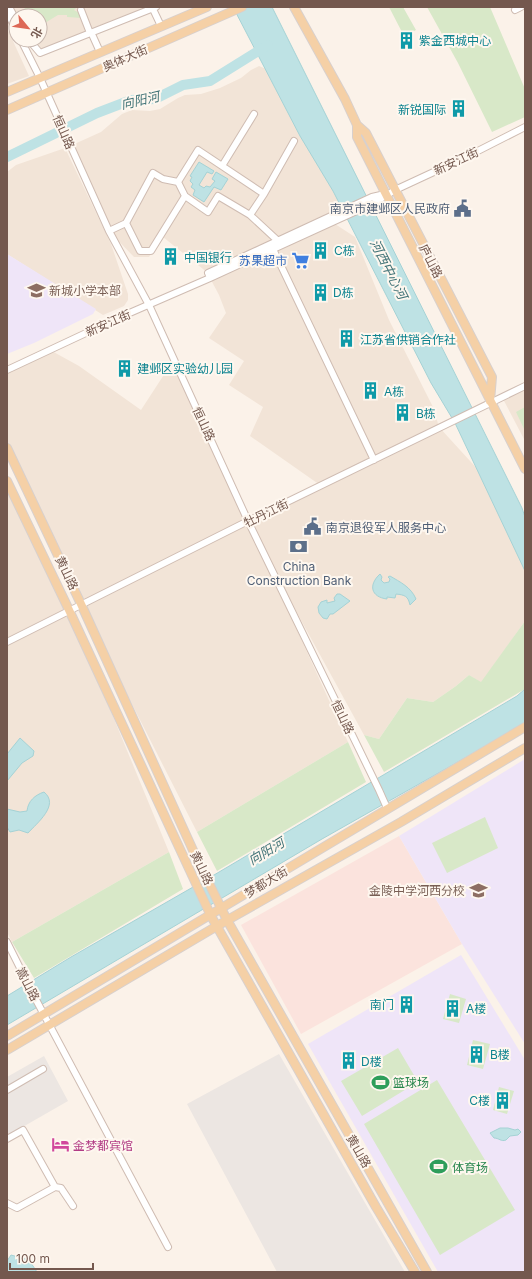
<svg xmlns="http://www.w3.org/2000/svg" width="532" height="1279" font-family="Inter,'Noto Sans SC',sans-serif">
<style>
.residential{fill:#f2e4d7}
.commercial{fill:#fbe3dd}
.industrial{fill:#ece6e2}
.education{fill:#efe5f8}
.green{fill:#d8e8c8}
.water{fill:#bee2e4;stroke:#a5d2d5}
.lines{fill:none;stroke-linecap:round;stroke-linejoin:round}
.river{stroke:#bee2e4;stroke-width:10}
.minor-casing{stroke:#cfbcb2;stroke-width:8}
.major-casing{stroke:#d8d0cd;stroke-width:10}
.minor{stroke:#fff;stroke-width:6}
.major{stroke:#f5d0a6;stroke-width:8}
.labels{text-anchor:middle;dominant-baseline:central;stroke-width:4;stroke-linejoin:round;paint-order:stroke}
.culture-label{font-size:12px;fill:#0d838f;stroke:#fef7ef;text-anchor:start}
.street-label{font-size:12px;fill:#74584e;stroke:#fef7ef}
.service-label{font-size:12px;fill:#4e5e75;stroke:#fef7ef;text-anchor:end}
.shop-label{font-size:12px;fill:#366cbe;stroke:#fef7ef;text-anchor:end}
.education-label{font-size:12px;fill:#785e54;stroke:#fef7ef;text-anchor:start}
.leisure-label{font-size:12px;fill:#27864d;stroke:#fef7ef;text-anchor:start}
.hotel-label{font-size:12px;fill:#b23c85;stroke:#fef7ef;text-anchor:start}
.water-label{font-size:13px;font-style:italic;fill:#427478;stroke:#fef7ef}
</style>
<rect width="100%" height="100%" fill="#fbf2e9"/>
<path class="residential" d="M11,7H163L38,57L29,40H40V16H16Z
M7,28L29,76L7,84Z
M259,66L266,69L345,209L208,273L163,237L149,257H134L109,231L70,146L101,132L122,114L132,110L150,111L160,109L178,98L185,95L201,94L220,88L241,78L251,70Z
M65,148L111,244L128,294V300L124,306L103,315L7,254V172L16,165Z
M332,222L355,237L389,320L433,407L439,427L513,508L525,553V621L481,683L469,675L456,686L433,702L407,698L379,739L364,735L251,529L348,742L197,832L81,604L7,448V370L50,350L79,366L141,410L167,370L178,368L248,521L320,485L250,436L263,407L229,385L244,361L209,338L226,313L219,295L210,278Z
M525,386V441L502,397Z
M7,481L69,610L169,852L12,942L7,932Z"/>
<path class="commercial" d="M399,836L462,944L301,1034L241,925Z"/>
<path class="industrial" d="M279,1054L405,1272H277L187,1104Z
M44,1056L68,1101L7,1136V1077Z"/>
<path class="education" d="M7,254L96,309L93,314L34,343L7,354Z
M525,759V1044L462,944L399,836Z
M461,955L525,1060V1272H438L308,1044Z"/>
<path class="green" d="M24,7H77L74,10L81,14L82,18L67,17V15H58L40,26V16H28Z
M389,7H403L416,30L404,36Z
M427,7H490L525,89V117L492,132L458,63Z
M525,407V431L516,412Z
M525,621V689L384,772L364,735L379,739L407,698L433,702L456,686L469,675L481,682Z
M348,742L366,782L217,871L197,832Z
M485,817L498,848L447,873L432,843Z
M169,852L183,889L34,978L12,942Z
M450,994L466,999L459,1023L443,1019Z
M473,1040L490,1044L483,1069L467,1065Z
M398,1048L418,1082L362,1116L341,1081Z
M437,1080L515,1210L440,1255L364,1124Z
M499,1087L514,1091L507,1114L493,1110Z"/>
<path class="water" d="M233,7H272L522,508L525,517V571L455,423L431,383L333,191L300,136Z
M199,162L214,171L212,174L207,172L199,185L204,188L206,186L210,187L215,181L212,179L216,172L228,179L221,190L214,187L204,202L193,195L195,190L191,187L193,184L190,181L192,177L190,176Z
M380,574L382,577L381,580L384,583L389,582L390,579L388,577L390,576C400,582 411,587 416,599L410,605C408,596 405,595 396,594L395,598L387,597V599C371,597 368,585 380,574Z
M337,594H340L350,601L333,614H330L327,619L323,618L319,613L318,607L321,602L327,600V603L335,601L334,598Z
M525,689V724L322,839L7,1025V996L71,957L214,875L517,696Z
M20,738L34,751L33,756L22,763L7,781V754Z
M44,792C60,805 37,823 28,833L19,830L10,832L7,827V809L20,812L27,811C28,801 35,795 44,792Z
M500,1128H508L515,1130L518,1129L521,1132L518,1135L510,1136L506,1140C501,1142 499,1138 494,1138L490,1133Z
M11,1255L29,1260L37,1272H7V1261Z"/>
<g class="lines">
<path class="river" d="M7,157L97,113L131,100L155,99L183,85L210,81L268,45"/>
<defs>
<path id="minor" d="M9,7L16,20
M152,7L161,26
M81,10L90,33
M515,10L521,7
M7,12L16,30
M91,32L100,52
M21,40L40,78L109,231L149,305L248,521L379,790L387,808
M29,40L40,53L156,7
M222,166L254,114
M178,182L185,196
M264,194L294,141
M126,223L140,251H151L185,196L208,212L218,196L250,215
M109,231L126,223L153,173L163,179L178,182L198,150L264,194L250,215L277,240
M273,249L374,460
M210,278L208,273L372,197L385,194
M7,370L118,318L210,278L374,203L395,190L466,157L525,127
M7,642L248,521L525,386
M7,942L34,996L168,1247
M7,1090L43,1069
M7,1139L23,1130L55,1187L17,1208L7,1203
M55,1187L61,1188L73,1206"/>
<path id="major" d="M294,7L345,99L357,125L366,133L492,377L490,401
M7,92L207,7
M7,110L242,7
M357,125V137L525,469
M7,448L81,604L197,859L227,920L427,1272
M7,481L69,610L211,916L376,1207L415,1272
M7,1036C180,934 352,829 525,727
M7,1050L217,926L401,822L525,748"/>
</defs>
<use href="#minor" class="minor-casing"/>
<use href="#major" class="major-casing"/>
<use href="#minor" class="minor"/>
<use href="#major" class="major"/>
</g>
<defs>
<symbol id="building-bare" viewBox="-9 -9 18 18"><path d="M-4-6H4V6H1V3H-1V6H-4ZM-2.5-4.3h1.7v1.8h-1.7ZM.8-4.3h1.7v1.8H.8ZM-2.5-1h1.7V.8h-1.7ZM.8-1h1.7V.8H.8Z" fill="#0f9aa8" stroke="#fef7ef" stroke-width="2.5" paint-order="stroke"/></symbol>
<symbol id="civic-bare" viewBox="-9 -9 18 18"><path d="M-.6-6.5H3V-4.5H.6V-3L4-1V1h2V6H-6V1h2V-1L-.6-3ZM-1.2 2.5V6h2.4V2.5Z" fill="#5c6f8a" stroke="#fef7ef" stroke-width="2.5" paint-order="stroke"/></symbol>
<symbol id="supermarket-bare" viewBox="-9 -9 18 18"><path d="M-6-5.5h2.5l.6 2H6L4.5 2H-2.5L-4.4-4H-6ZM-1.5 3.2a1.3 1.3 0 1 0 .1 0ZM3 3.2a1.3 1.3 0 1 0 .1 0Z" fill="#3f7fe0" stroke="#fef7ef" stroke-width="2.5" paint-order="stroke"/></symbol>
<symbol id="school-bare" viewBox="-9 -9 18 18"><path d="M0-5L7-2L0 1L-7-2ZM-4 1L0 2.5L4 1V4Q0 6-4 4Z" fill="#8d6e63" stroke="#fef7ef" stroke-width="2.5" paint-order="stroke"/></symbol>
<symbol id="bank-bare" viewBox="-9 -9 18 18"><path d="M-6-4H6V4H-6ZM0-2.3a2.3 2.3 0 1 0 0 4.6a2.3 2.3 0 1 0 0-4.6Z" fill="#5c6f8a" stroke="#fef7ef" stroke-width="2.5" paint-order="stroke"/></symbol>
<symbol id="stadium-bare" viewBox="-9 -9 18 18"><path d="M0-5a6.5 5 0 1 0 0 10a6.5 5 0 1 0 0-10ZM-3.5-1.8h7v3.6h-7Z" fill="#2e9e5b" stroke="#fef7ef" stroke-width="2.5" paint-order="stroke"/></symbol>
<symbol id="hotel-bare" viewBox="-9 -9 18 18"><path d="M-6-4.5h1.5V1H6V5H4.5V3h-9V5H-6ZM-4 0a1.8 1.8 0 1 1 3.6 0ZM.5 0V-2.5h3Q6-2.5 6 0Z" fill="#d1479c" stroke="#fef7ef" stroke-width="2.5" paint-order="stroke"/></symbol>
</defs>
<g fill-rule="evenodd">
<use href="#building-bare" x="394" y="28" width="25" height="25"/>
<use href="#building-bare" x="446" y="96" width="25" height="25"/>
<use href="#civic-bare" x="450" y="196" width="25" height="25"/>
<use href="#building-bare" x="308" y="238" width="25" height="25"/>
<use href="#building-bare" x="158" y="244" width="25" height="25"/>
<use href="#supermarket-bare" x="288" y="248" width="25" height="25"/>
<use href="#school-bare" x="24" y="278" width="25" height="25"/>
<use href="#building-bare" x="308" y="280" width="25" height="25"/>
<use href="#building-bare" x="334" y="326" width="25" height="25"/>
<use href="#building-bare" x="112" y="356" width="25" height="25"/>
<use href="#building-bare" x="358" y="378" width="25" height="25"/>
<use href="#building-bare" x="390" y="400" width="25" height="25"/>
<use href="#civic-bare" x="300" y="514" width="25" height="25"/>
<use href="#bank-bare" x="286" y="534" width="25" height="25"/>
<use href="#school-bare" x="466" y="878" width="25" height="25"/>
<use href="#building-bare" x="394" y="992" width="25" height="25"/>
<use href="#building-bare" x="440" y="996" width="25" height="25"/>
<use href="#building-bare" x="464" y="1042" width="25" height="25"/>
<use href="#building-bare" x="336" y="1048" width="25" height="25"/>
<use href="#stadium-bare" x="368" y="1070" width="25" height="25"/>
<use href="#building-bare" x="490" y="1088" width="25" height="25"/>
<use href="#hotel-bare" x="48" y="1132" width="25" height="25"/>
<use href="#stadium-bare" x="426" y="1154" width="25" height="25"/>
</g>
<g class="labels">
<g class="culture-label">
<text x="419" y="40">紫金西城中心</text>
<text x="446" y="109" text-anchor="end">新锐国际</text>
<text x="334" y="250">C栋</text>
<text x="184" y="257">中国银行</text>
<text x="333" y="292">D栋</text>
<text x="360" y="339">江苏省供销合作社</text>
<text x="137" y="368">建邺区实验幼儿园</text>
<text x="384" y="391">A栋</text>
<text x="416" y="413">B栋</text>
<text x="394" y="1004" text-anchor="end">南门</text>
<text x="466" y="1008">A楼</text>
<text x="490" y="1054">B楼</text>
<text x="361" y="1061">D楼</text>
<text x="490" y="1100" text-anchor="end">C楼</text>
</g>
<g class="street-label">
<text transform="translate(125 58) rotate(-24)">奥体大街</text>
<text transform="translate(64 132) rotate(66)">恒山路</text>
<text transform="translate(456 161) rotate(-25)">新安江街</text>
<text transform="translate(431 261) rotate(63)">庐山路</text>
<text transform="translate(108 323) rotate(-24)">新安江街</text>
<text transform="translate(204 424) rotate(65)">恒山路</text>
<text transform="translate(266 513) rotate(-26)">牡丹江街</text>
<text transform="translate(67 573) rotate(64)">黄山路</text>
<text transform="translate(343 717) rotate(64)">恒山路</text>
<text transform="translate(202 868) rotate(64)">黄山路</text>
<text transform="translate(266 882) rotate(-31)">梦都大街</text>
<text transform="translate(28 984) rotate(63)">嵩山路</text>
<text transform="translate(359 1151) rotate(60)">黄山路</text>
</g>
<g class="service-label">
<text x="450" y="208">南京市建邺区人民政府</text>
<text x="326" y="527" text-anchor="start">南京退役军人服务中心</text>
<text x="299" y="566" text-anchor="middle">China<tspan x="299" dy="14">Construction Bank</tspan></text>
</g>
<g class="shop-label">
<text x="287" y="260">苏果超市</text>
</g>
<g class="education-label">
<text x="49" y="290">新城小学本部</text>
<text x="465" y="890" text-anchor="end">金陵中学河西分校</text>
</g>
<g class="leisure-label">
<text x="393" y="1082">篮球场</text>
<text x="452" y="1167">体育场</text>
</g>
<g class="hotel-label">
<text x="73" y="1145">金梦都宾馆</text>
</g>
<g class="water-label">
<text transform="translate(140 100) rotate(-13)">向阳河</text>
<text transform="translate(389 269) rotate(63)">河西中心河</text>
<text transform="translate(266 851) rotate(-31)">向阳河</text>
</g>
</g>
<rect width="532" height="1279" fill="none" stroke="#74584e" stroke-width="16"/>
<g transform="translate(28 28) rotate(119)"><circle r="19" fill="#fef7ef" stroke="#c7b7af"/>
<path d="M0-3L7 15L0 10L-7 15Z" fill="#dd6856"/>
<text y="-6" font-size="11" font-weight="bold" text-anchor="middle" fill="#74584e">北</text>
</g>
<path d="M10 1263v6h83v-6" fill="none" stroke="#74584e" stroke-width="2"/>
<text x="16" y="1263" font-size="12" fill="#74584e" stroke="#fef7ef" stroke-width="3" paint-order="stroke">100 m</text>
</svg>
